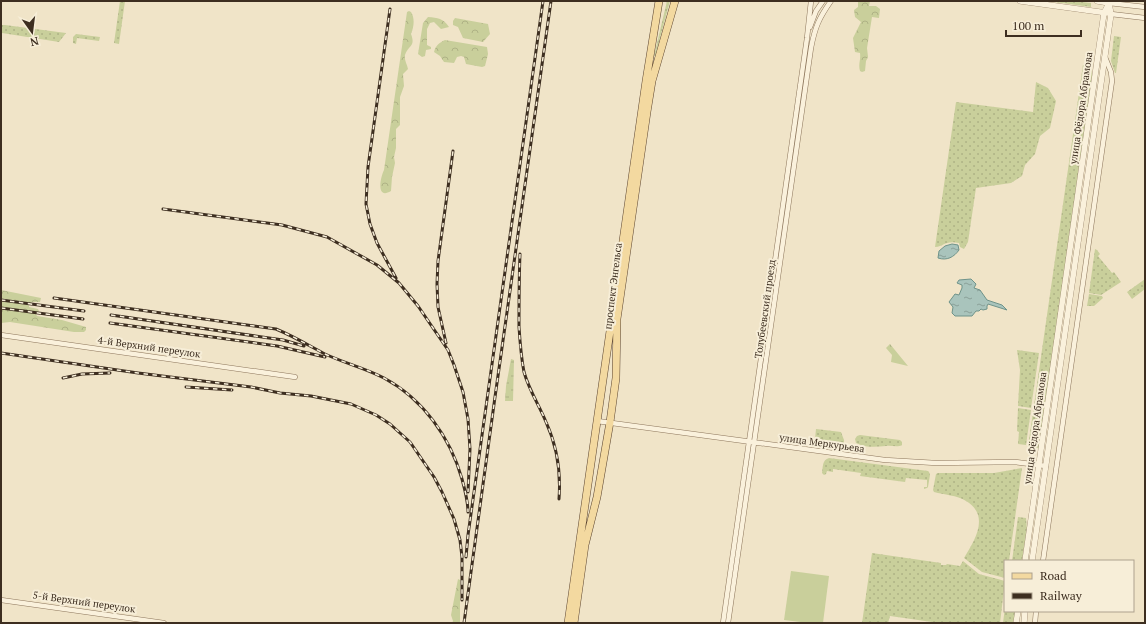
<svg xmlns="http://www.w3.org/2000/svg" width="1146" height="624" font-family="'PT Serif',serif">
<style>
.grass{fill:url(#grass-dots)}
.forest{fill:url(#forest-crowns)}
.wetland{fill:url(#wetland-marsh)}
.park{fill:url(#park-tufts)}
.pitch{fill:#c9cf9b}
.water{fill:url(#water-ripples);stroke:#6f938a}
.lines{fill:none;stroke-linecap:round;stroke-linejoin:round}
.minor-casing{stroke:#8d765c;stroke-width:5.5}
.tertiary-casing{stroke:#8d765c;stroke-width:6}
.primary-casing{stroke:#5b4430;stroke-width:8}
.minor{stroke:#faf1dc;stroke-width:4.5}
.tertiary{stroke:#faf1dc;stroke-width:5.5}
.primary{stroke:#f3d9a0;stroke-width:7}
.rail-casing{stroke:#3d2e20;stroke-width:3}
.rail{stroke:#f7eed8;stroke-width:1.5;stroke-dasharray:4.5;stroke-linecap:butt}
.labels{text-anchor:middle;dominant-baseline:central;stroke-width:4;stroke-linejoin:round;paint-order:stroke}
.street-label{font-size:10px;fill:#3d2e20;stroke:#f7eed8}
</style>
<defs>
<pattern id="grass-dots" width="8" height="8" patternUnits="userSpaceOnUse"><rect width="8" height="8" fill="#c9cf9b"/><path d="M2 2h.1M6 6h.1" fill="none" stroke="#aeb285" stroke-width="1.8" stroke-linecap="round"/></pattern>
<pattern id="forest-crowns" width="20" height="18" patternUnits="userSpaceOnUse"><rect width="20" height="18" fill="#c9cf9b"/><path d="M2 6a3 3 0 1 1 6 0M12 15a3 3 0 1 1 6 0" fill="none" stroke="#aeb285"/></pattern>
<pattern id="wetland-marsh" width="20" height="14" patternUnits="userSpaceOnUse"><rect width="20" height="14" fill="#c9cf9b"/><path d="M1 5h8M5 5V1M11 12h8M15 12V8" fill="none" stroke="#aeb285"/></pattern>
<pattern id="park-tufts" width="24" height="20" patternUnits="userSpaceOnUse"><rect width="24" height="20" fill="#c9cf9b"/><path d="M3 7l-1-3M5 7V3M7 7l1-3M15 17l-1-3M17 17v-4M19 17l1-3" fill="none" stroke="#aeb285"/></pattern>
<pattern id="water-ripples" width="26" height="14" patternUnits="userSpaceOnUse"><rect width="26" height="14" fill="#a9c4bc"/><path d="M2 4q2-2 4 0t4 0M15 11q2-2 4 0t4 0" fill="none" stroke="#8ba098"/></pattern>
</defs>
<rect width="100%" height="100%" fill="#f0e4c8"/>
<path class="grass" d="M120,1H125L119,44L114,43Z
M667,1H670L655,56H654Z
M1047,1H1075L1091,3V7Z
M1,25H5L66,33L59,42L2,33Z
M76,34L100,37L99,41L77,38L76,44L73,43V37Z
M1114,36L1121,37L1116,73H1115L1111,61Z
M1083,65L1091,66L1092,77L1039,448L1028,447Z
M1036,82L1048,88L1056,101L1050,128L1040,136L1035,154L1025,165L1022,176L1011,183L976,188L968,242L964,249L960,247L959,243C945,240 945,246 935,247L956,102L1033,112Z
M1095,249L1097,250L1100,254L1098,256L1112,273L1114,272L1121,282L1101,295L1089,293Z
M1145,279V289L1132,299L1127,292Z
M1089,294L1102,296L1103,298L1094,306H1087Z
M1017,350L1039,353L1031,408L1018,406L1020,370Z
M1018,408L1031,410L1026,445L1018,444L1019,432L1017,431Z
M816,429L841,432L844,440V443L815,439Z
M860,435L900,440L902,442V445C897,448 892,445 886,446C876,447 865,448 856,443L855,439L857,436Z
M829,458L928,471L929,472L930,475L928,487L927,488L924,489V487H927V480L906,478L905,482L860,476L861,473L833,469V472L827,471L826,474L824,475L822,473C823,467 822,460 829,458Z
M1022,468L1009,561H1005V578L982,572L964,558C974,541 991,516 966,501C957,495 944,495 934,492L933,490L936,474L938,473H994Z
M1018,517L1026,518L1027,530L1022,561H1012Z
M872,553L941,563V565H946L947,564L960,566L963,561L979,574L1005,581L1000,623H939L890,616L888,623H862Z
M1005,607V611H1015L1014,623H1003Z"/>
<path class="forest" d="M858,1H870L869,6H876L880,9L879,18L872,17L867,48L868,57L866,61L865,71L862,72L860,71C858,64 861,60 860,53L855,52L853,38L861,22L855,17L854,10L858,7Z
M409,11L411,12C415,18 414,27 411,34C416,47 408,45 405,55C404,60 407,64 408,69L403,74L404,86L400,97V125L396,129V148L394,157L395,163L392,177L391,191C376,200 380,178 384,170L407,12Z
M428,17C438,18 443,18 449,27L441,29L434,22L430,23L427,29V45L431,47V49L426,50L425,56L422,57L418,54L423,23Z
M455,18L488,24L490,34L483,42L463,38L458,27L453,25V21Z
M445,40L487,47L488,54L485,66L482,67L466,64L464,57L461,56L457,57L454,63L444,62L440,56L434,52C436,45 439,43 445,40Z
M1,290L41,298L40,302H32L29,304V307L38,309L39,311L36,314L37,316L62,320L86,327V330L84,332H74L10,322L1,323Z
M458,579L460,580V623H452L453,621L451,615Z"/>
<path class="wetland" d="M511,359L514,360L513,401H505L506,386Z"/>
<path class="park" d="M890,344L908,366L891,362L892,355L886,348Z"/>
<path class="pitch" d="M791,571L829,576L823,623H809L784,620Z"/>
<path class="water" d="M952,244L958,245L959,250C954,257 947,261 938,258L939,251L945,246Z
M971,279L976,284L974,288L980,290L987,300L1002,305L1007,310L988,304L987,306V309L983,310L981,309L979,311H976L972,316H955L952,313L953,307L949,302L955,294L959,295L962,288V285L957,283L959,280Z"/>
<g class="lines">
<defs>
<path id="minor" d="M1109,3L1145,7
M1111,14L1145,18
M810,27L816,11L823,1
M1,335L295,377
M597,421L885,460L936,463L1015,462L1046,466
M1043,561L1112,81L1111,72L1105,57
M1,600L164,623
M723,623L807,38L811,1
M728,623L811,48C815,27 819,18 831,1
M1035,623L1036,611"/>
<path id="tertiary" d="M1020,1L1107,13
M1097,1L1109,3
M1025,561L1102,27L1104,13L1109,3
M1032,561L1111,14L1109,3
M1016,623L1018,611
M1024,623L1025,611"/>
<path id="primary" d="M568,623L646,81L659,1
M574,623L585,545L597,497L610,422L616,378L617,319L647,112L652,81L675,1"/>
</defs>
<use href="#minor" class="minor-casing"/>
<use href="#tertiary" class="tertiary-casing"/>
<use href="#primary" class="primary-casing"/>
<use href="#minor" class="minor"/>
<use href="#tertiary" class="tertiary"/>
<use href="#primary" class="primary"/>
<defs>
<path id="rail" d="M390,9L368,167L366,204L370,224L377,243L396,278
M163,209L282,225L327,237L377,265L399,283L418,306L448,350L454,365L463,392L468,419L470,449L468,492
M520,254C519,278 519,302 519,327C520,342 521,357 524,372C529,390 539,405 546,422C557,446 561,472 559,499
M54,298L276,329C293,336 308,345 325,354C344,363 365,368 384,378C423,399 450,437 462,479C465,490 468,501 468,512
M1,300L84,311
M1,308L83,319
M111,315L262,337L283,340L304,346
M110,323L277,346L325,357
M446,343L438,307L437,284L438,261L453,151
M1,353L138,373L251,387L280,393L311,396L351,404L376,415L390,424L410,442L434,477L442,492L454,519L460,540L462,557V600
M63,378L82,374L110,373
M186,387L232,390
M466,557L468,535L543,1
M464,623L495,397L551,1"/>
</defs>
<use href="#rail" class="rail-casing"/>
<use href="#rail" class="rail"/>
</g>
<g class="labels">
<g class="street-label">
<text transform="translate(1081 108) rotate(-82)">улица Фёдора Абрамова</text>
<text transform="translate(613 286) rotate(-83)">проспект Энгельса</text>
<text transform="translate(765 309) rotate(-82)">Толубеевский проезд</text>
<text transform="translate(149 347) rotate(8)">4-й Верхний переулок</text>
<text transform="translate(1035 428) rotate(-82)">улица Фёдора Абрамова</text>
<text transform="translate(822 443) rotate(8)">улица Меркурьева</text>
<text transform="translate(84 602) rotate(8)">5-й Верхний переулок</text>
</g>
</g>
<rect width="1146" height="624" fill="none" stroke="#3d2e20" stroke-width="4"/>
<rect x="1004" y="560" width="130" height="52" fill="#f7eed8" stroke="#ada18e"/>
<rect x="1012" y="573" width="20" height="6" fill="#f3d9a0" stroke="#ada18e"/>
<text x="1040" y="580" font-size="12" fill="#3d2e20">Road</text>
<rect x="1012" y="593" width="20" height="6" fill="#3d2e20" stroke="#ada18e"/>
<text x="1040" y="600" font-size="12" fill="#3d2e20">Railway</text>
<g transform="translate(32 32) rotate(166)" stroke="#f7eed8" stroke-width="3" paint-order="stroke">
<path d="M0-3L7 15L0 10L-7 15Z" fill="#3d2e20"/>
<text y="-6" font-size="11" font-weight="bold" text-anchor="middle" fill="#3d2e20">N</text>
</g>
<path d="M1006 30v6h75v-6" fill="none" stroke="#3d2e20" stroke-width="2"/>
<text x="1012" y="30" font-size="12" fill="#3d2e20" stroke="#f7eed8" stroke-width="3" paint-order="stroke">100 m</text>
</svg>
